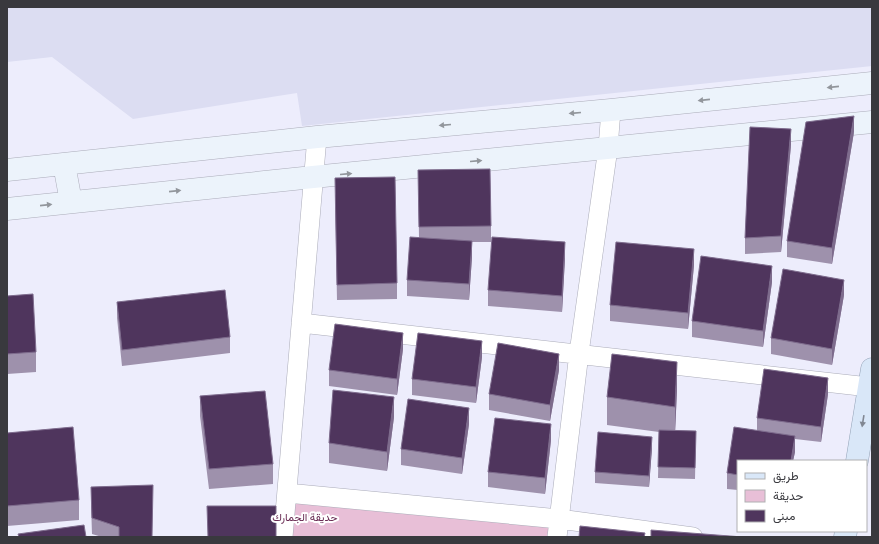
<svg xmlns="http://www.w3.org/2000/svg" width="879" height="544" font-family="'Exo 2',Vazirmatn,sans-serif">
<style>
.built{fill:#dcddf2}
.green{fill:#e8bfd7}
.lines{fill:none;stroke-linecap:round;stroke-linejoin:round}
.street-casing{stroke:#abacb9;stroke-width:20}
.secondary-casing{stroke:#abacb9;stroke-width:23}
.primary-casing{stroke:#91a0b4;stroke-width:23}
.street{stroke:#fff;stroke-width:19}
.secondary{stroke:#ecf3fb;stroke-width:22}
.primary{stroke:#d9e7f8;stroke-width:22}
.wall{fill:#9e91ac}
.shaded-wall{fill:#7e6c8d}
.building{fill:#4f355d;stroke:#7e6c8d}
.oneway{fill:#92969c}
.oneway2{fill:#818792}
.labels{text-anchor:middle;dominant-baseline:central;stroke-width:4;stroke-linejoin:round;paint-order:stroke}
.park-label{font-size:11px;fill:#692b53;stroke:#fff}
</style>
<rect width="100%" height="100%" fill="#ededfc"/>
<path class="built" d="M7,7H872V66L302,126L297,93L133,119L52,57L7,62Z"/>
<path class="green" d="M287,493L559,519L557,537H283Z"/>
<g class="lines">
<defs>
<path id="street" d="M301,323L869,387
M287,493L559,519L693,537
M283,537L317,137
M557,537L579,353L608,148L611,110"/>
<path id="secondary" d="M64,164L71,202
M7,170L317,137L611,110L872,83
M7,209L313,177L872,122"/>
<path id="primary" d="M857,461L872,369
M845,537L846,531"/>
</defs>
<use href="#street" class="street-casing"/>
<use href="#secondary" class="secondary-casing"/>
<use href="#primary" class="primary-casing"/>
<use href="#street" class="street"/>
<use href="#secondary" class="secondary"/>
<use href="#primary" class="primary"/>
</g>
<path class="wall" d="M854,132L832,264L787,257V241Z
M791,145L781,252L745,254V238Z
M418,170L491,226V242H472V257L469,300L407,296V280L419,238Z
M335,194L397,283V299L337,300Z
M565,258L562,312L488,306V290Z
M694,265L688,329L610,321V305Z
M772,282L763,347L692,337V321Z
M844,295L832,365L771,354V338Z
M7,296L36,352V372L7,374Z
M117,302L230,337V353L122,366L117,318Z
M403,349L397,395L329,386V370Z
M482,357L476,403L412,395V379Z
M559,370L550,421L489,410V394Z
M677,390L675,431H696L695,479L658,478L659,432L607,425V397Z
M828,394L821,442L795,439V452L793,461H738V490L727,489V473L757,431V418Z
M200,396L273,464V484L209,489L200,416Z
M394,417L387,471L329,463V443Z
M469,424L462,474L401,465V449Z
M7,433L79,500V520L7,526Z
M551,440L545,494L488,487V472Z
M652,448L649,487L595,483V472Z
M91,487L153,537H102L92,534L91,503Z"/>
<path class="shaded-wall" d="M854,116V132L832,264V248Z
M791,129V145L781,252V236Z
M472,241V257L469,300V284Z
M565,242V258L562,312V296Z
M694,249V265L688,329V313Z
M772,266V282L763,347V331Z
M844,280V295L832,365V349Z
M403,333V349L397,395V379Z
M482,341V357L476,403V387Z
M559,354V370L550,421V405Z
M677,362V390L675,434V407Z
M828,378V394L821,442V427Z
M394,397V417L387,471V452Z
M469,408V424L462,474V458Z
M551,424V440L545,494V478Z
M795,436V452L793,461H791Z
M652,437V448L649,487V476Z"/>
<path class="building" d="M854,116L832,248L787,241L806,122Z
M750,127L791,129L781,236L745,238Z
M490,169L491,226L419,227L418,170Z
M395,177L397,283L337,285L335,178Z
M410,237L472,241L469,284L407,280Z
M492,237L565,242L562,296L488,290Z
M616,242L694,249L688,313L610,305Z
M701,256L772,266L763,331L692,321Z
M783,269L844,280L832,349L771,338Z
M225,290L230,337L122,350L117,302Z
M33,294L36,352L7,354V296Z
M335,324L403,333L397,379L329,370Z
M418,333L482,341L476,387L412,379Z
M498,343L559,354L550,405L489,394Z
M612,354L677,362L675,407L607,397Z
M764,369L828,378L821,427L757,418Z
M333,390L394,397L387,452L329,443Z
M265,391L273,464L209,469L200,396Z
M408,399L469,408L462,458L401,449Z
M495,418L551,424L545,478L488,472Z
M73,427L79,500L7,506V433Z
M734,427L795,436L791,461H738V475L727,473Z
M659,430L696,431L695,468L658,467Z
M598,432L652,437L649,476L595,472Z
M153,485L152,537H119V527L92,518L91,487Z
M207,506H276V537H208Z
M84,525L86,537H19L18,534Z
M580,526L645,533L644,537H579Z
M651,530L743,537H651Z"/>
<defs><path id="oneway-solid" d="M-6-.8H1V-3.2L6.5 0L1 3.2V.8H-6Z"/></defs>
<g class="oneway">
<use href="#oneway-solid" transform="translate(833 87) rotate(174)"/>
<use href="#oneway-solid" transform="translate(704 100) rotate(174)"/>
<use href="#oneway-solid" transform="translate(575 113) rotate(175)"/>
<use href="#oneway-solid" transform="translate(445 125) rotate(175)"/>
<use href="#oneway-solid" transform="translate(476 161) rotate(-5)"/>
<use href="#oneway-solid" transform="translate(346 174) rotate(-5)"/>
<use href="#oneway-solid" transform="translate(175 191) rotate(-6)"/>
<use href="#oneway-solid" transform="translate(46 205) rotate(-6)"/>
</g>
<use class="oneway2" href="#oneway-solid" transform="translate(863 421) rotate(99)"/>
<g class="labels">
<g class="park-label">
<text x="305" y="516">حديقة الجمارك</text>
</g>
</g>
<rect width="879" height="544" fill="none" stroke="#39393e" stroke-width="16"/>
<rect x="737" y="460" width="130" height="72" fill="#ffffff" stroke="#b0b0b2"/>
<rect x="745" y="473" width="20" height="6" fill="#d9e7f8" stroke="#b0b0b2"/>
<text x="773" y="480" font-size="12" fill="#39393e">طريق</text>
<rect x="745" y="490" width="20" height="12" fill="#e8bfd7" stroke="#b0b0b2"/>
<text x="773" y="500" font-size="12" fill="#39393e">حديقة</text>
<rect x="745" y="510" width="20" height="12" fill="#4f355d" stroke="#b0b0b2"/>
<text x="773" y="520" font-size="12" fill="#39393e">مبنى</text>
</svg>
